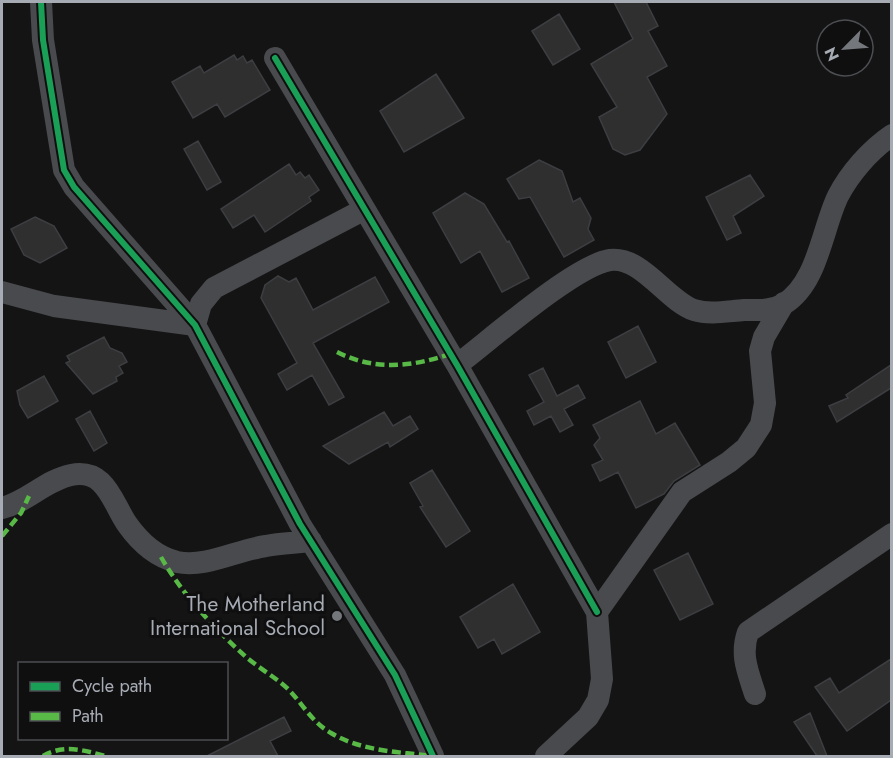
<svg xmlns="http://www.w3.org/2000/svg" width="893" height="758" font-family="Jost,sans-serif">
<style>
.building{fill:#2f2f30;stroke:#3d3e41;stroke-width:1.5}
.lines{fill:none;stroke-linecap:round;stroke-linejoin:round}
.minor{stroke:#494a4d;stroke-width:22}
.quiet{stroke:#58b947;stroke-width:4.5;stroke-dasharray:9 4.5;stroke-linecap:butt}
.cycleway-casing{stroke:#0f0f10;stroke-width:10}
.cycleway{stroke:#1a9f57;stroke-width:6}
.poi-dot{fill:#74777c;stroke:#0f0f10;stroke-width:2}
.labels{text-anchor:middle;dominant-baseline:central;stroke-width:6;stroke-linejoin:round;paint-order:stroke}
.poi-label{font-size:21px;fill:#a7acb4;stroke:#0f0f10;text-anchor:end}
</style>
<rect width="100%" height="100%" fill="#141415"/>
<path class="building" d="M614,2H646L658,26L648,31L667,66L647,77L667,114L640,150L625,155L613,149L599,117L617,107L591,64L633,39Z
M559,14L580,49L553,65L532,31Z
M234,55L237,60L243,56L247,63L252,60L270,90L225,117L217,104L193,118L172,82L200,66L204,73Z
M436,74L464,118L404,152L380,111Z
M198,141L221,182L207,190L184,149Z
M539,160L562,171L573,202L580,198L591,218L588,229L594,240L564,257L530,197L519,199L507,179Z
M289,164L296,175L300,172L305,178L309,175L319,190L309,197L311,201L265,232L254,215L233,228L221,209Z
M750,175L764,196L733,216L741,233L727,240L706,197Z
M465,193L484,204L507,242L509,241L529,278L502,292L480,251L461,263L433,213Z
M35,217L54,226L67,248L40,263L24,255L11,229Z
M278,276L289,282L296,278L313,310L375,277L389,302L313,343L344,397L329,405L312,375L287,390L278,374L297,363L261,298L265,285Z
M638,326L656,362L626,378L608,342Z
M104,337L110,348L122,353L127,362L119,366L123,373L116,377L117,381L93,394L66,363L70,361L67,356Z
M891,365V388L837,422L829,406L848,398L846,395Z
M543,368L557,396L578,385L585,398L564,409L573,425L560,432L551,416L534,425L527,411L544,402L529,375Z
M44,376L58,401L28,418L20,405L17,391Z
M640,401L656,434L675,423L700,465L674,481L664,494L636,508L618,472L600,481L592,465L603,460L594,445L600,438L593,425Z
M90,411L107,443L94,451L76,419Z
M384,412L393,426L410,416L418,429L390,447L388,442L349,464L323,446Z
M432,470L470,531L446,547L420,507L423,506L410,483Z
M688,553L713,604L680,620L654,570Z
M513,584L540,632L502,654L494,639L478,648L460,617Z
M891,659V700L847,731L815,687L830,678L839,693Z
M810,713L827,756H817L794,722Z
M284,717L291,731L270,741L278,756H207Z"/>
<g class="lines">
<path class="minor" d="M41,2L43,40L64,170L74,187L195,325L300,524L395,675L433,756
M275,58L457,365L597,612
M2,292L54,306L195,325L201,304L214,288L363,210
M457,365C489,341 575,265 610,260C642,256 666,300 694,310C710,315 728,311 744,310C758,310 772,311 784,304C818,283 822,229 838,196C850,173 870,150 892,135
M2,508C27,502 46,480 71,475C106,468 112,502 127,524C139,541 156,557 177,562C206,568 237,550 266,546C281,543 296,543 311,541
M755,694C748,672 740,655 748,632L892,534
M546,756L588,717L598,700L602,679L597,612L682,492L729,462L746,448L761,425L765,403L760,351L764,337L784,303"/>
<path class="quiet" d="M337,352C375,371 411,367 450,354
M2,536L21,513L29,496
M161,557C182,594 214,628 246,657C260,669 277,678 290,691C303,705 313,723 331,733C361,751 398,752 433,756
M43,756C64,744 83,750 105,756"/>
<defs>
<path id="cycleway" d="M41,2L43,40L64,170L74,187L195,325L300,524L395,675L433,756
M275,58L457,365L597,612"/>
</defs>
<use href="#cycleway" class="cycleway-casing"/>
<use href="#cycleway" class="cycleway"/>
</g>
<circle class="poi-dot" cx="337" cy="616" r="6"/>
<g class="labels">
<g class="poi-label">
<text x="325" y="604">The Motherland<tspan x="325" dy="24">International School</tspan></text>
</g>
</g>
<rect width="893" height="758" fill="none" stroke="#a7acb4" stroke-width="6"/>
<rect x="18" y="662" width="210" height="78" fill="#0f0f10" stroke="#4c4e52" stroke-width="1.5"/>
<rect x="30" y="682" width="30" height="9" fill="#1a9f57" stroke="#4c4e52" stroke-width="1.5"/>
<text x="72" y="692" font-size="18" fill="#a7acb4">Cycle path</text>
<rect x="30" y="712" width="30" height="9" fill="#58b947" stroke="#4c4e52" stroke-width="1.5"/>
<text x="72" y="722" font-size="18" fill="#a7acb4">Path</text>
<g transform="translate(845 48) rotate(245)"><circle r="28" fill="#0f0f10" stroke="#4c4e52" stroke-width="1.5"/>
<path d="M0-4.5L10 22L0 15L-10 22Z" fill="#74777c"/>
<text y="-9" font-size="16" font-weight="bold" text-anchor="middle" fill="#a7acb4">N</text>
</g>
</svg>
